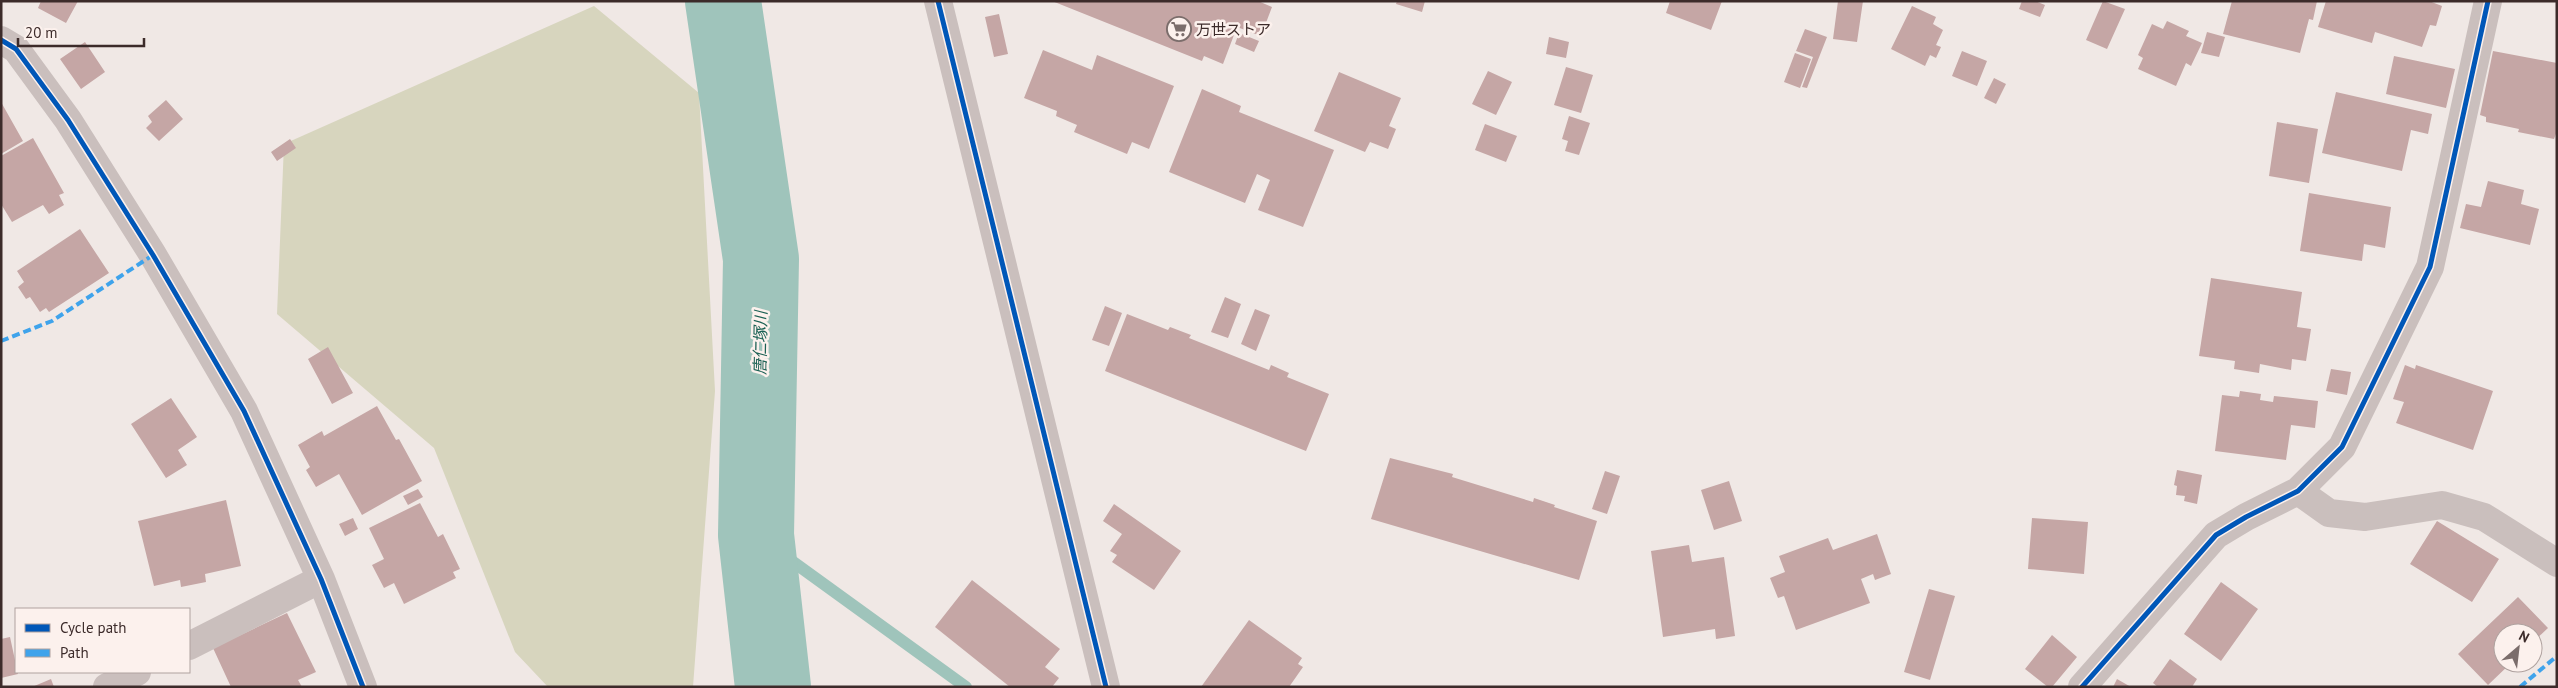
<svg xmlns="http://www.w3.org/2000/svg" width="2558" height="688" font-family="'PT Sans','Noto Sans JP',sans-serif">
<style>
.green{fill:#d7d5be}
.lines{fill:none;stroke-linecap:round;stroke-linejoin:round}
.stream{stroke:#9fc4bb;stroke-width:12}
.river{stroke:#9fc4bb;stroke-width:76}
.building{fill:#c5a6a5}
.minor{stroke:#cabfbd;stroke-width:28}
.tertiary{stroke:#cabfbd;stroke-width:28}
.quiet{stroke:#3fa3eb;stroke-width:4;stroke-dasharray:8 4;stroke-linecap:butt}
.cycleway-casing{stroke:#fcf1ed;stroke-width:8}
.cycleway{stroke:#0057b8;stroke-width:5}
.labels{text-anchor:middle;dominant-baseline:central;stroke-width:5;stroke-linejoin:round;paint-order:stroke}
.poi-label{font-size:15px;fill:#3c2b2a;stroke:#fcf1ed;text-anchor:start}
.water-label{font-size:16px;font-style:italic;fill:#1b6154;stroke:#fcf1ed}
</style>
<rect width="100%" height="100%" fill="#f0e8e5"/>
<path class="green" d="M594,6L699,93L715,391L693,687H548L515,652L434,448L277,314L284,144Z"/>
<g class="lines">
<path class="stream" d="M756,535L966,687"/>
<path class="river" d="M723,1L761,259L756,535L773,687"/>
</g>
<path class="building" d="M41,1H78L66,23L38,8Z
M1052,1H1258L1272,7L1261,36L1237,27L1223,64L1204,56L1202,61Z
M1397,1H1425L1422,12L1396,4Z
M1670,1H1722L1711,30L1666,13Z
M1838,1H1863L1857,42L1833,39Z
M2022,1H2035L2045,5L2040,17L2019,9Z
M2103,1L2125,9L2107,49L2086,40Z
M2232,1H2317L2313,20L2309,19L2300,53L2223,34Z
M2326,1H2429L2442,6L2436,26L2430,25L2422,47L2375,32L2372,43L2318,27Z
M1912,6L1936,17L1933,24L1943,30L1936,45L1941,47L1936,58L1930,55L1925,66L1891,49Z
M999,14L1008,54L994,57L985,17Z
M2167,21L2189,31L2186,36L2202,43L2191,66L2186,63L2176,86L2138,69L2143,58L2138,55L2152,24L2163,29Z
M1805,29L1827,37L1807,88L1802,87L1813,57L1796,51Z
M2207,32L2225,37L2219,57L2201,53Z
M1239,33L1259,41L1254,52L1235,44Z
M1549,37L1569,42L1566,58L1546,54Z
M85,42L105,72L81,89L60,59Z
M1043,50L1092,70L1097,55L1174,86L1149,149L1132,142L1127,154L1074,132L1077,125L1056,116L1057,111L1024,98Z
M1962,51L1987,61L1977,86L1952,76Z
M2493,51L2557,63V131L2554,139L2518,132L2519,129L2486,122V117L2480,115Z
M1795,53L1811,59L1800,88L1784,82Z
M2394,56L2455,69L2446,108L2386,94Z
M1566,67L1593,75L1581,113L1554,105Z
M1488,71L1512,82L1496,115L1472,104Z
M1339,72L1401,98L1389,126L1396,129L1388,149L1370,142L1365,152L1314,131Z
M1994,78L2006,84L1996,104L1984,98Z
M1202,89L1241,106L1239,112L1334,150L1303,227L1258,210L1270,180L1257,174L1245,203L1169,172Z
M2336,92L2432,114L2428,134L2411,130L2402,171L2322,153Z
M166,100L183,119L159,141L146,128L152,122L148,116Z
M1,102L23,141L1,154Z
M1569,116L1590,123L1579,155L1565,151L1568,141L1562,139Z
M2277,122L2318,129L2309,183L2269,176Z
M1485,124L1517,136L1506,162L1475,150Z
M33,138L64,193L59,195L64,205L49,214L43,205L12,222L1,204V156Z
M290,139L296,148L277,161L271,152Z
M2488,181L2524,190L2521,204L2539,209L2530,245L2460,228L2466,204L2481,207Z
M2309,193L2391,207L2385,248L2364,244L2362,261L2300,251Z
M80,229L109,273L49,312L46,308L40,312L30,297L26,299L18,287L24,282L17,271Z
M2211,278L2302,292L2297,327L2311,329L2306,361L2292,359L2291,370L2260,364L2259,373L2234,369L2235,361L2199,356Z
M1225,297L1241,304L1228,338L1211,332Z
M1105,306L1122,313L1109,346L1092,340Z
M1255,309L1270,315L1256,351L1241,344Z
M1127,314L1168,330L1170,327L1191,335L1189,338L1269,370L1271,365L1289,373L1287,377L1329,394L1306,451L1105,371Z
M328,347L353,393L332,404L308,359Z
M2405,365L2415,369L2416,365L2493,391L2473,450L2396,423L2404,402L2393,399Z
M2331,369L2351,372L2347,395L2326,391Z
M2240,391L2261,394L2260,400L2273,402L2274,396L2318,401L2315,428L2291,425L2286,460L2215,451L2222,395L2239,397Z
M171,398L197,437L178,450L187,465L166,478L131,424Z
M377,406L396,440L399,439L422,481L362,515L339,474L316,487L306,470L310,467L298,445L322,431L324,436Z
M1390,458L1453,474L1452,477L1533,502L1534,498L1555,505L1554,507L1597,521L1579,580L1371,519Z
M2177,470L2202,475L2197,504L2184,501L2185,496L2176,495L2177,486L2174,485Z
M1605,471L1620,476L1607,514L1592,509Z
M1729,481L1742,521L1714,530L1701,490Z
M418,489L423,497L408,505L403,496Z
M226,500L241,566L205,574L206,582L181,587L180,580L154,586L138,521Z
M420,503L438,537L443,534L460,569L453,572L456,578L404,604L394,583L384,588L372,565L384,559L369,528Z
M1114,504L1181,551L1154,590L1112,562L1117,555L1110,551L1122,534L1103,521Z
M353,518L358,529L345,536L339,524Z
M2032,518L2088,522L2084,574L2028,569Z
M2437,521L2499,559L2472,602L2410,564Z
M1877,534L1891,574L1875,580L1873,574L1861,579L1870,603L1796,630L1784,596L1778,598L1770,578L1785,572L1779,556L1828,538L1833,550Z
M1689,545L1692,562L1724,557L1735,636L1716,639L1715,629L1663,637L1651,551Z
M972,580L1060,649L1045,667L1059,678L1052,687H1010L935,627Z
M2221,582L2258,609L2221,661L2184,634Z
M1929,589L1955,596L1930,680L1904,672Z
M2518,597L2548,628L2533,642V633H2503V663H2511L2488,685L2458,654Z
M287,613L316,672L298,680L302,687H231L213,648Z
M1249,620L1302,658L1298,664L1303,667L1289,687H1201Z
M2052,635L2077,657L2052,687H2048L2025,669Z
M10,637L18,674L1,678V639Z
M2170,659L2197,679L2192,687H2158L2153,683Z
M51,679L54,687H32Z
M2117,679L2131,687H2113Z"/>
<g class="lines">
<path class="minor" d="M1,40L16,49L68,120L153,255L244,411L321,579L363,687
M2298,491L2329,513L2365,517L2442,505L2484,517L2557,563
M189,646L321,579
M107,687L137,672
M2082,687L2216,535L2246,517L2298,491L2342,447L2430,267L2488,1"/>
<path class="tertiary" d="M938,1L1106,687"/>
<path class="quiet" d="M1,341L52,321L153,255
M2520,687L2557,656"/>
<defs>
<path id="cycleway" d="M938,1L1106,687
M1,40L16,49L68,120L153,255L244,411L321,579L363,687
M2082,687L2216,535L2246,517L2298,491L2342,447L2430,267L2488,1"/>
</defs>
<use href="#cycleway" class="cycleway-casing"/>
<use href="#cycleway" class="cycleway"/>
</g>
<defs>
<symbol id="supermarket-ring" viewBox="-11 -11 22 22"><circle r="9.5" fill="#fcf1ed" stroke="#7b6d6b" stroke-width="1.5"/><path d="M-6-5.5h2.5l.6 2H6L4.5 2H-2.5L-4.4-4H-6ZM-1.5 3.2a1.3 1.3 0 1 0 .1 0ZM3 3.2a1.3 1.3 0 1 0 .1 0Z" fill="#7b6d6b"/></symbol>
</defs>
<g fill-rule="evenodd">
<use href="#supermarket-ring" x="1165" y="15" width="28" height="28"/>
</g>
<g class="labels">
<g class="poi-label">
<text x="1196" y="29">万世ストア</text>
</g>
<g class="water-label">
<text transform="translate(760 343) rotate(-89)">唐仁塚川</text>
</g>
</g>
<rect width="2558" height="688" fill="none" stroke="#3c2b2a" stroke-width="5"/>
<rect x="15" y="608" width="175" height="65" fill="#fcf1ed" stroke="#afa29f"/>
<rect x="25" y="624" width="25" height="8" fill="#0057b8" stroke="#afa29f"/>
<text x="60" y="633" font-size="15" fill="#3c2b2a">Cycle path</text>
<rect x="25" y="649" width="25" height="8" fill="#3fa3eb" stroke="#afa29f"/>
<text x="60" y="658" font-size="15" fill="#3c2b2a">Path</text>
<g transform="translate(2518 648) rotate(28)"><circle r="24" fill="#fcf1ed" stroke="#afa29f"/>
<path d="M0-4L9 19L0 12L-9 19Z" fill="#7b6d6b"/>
<text y="-8" font-size="14" font-weight="bold" text-anchor="middle" fill="#3c2b2a">N</text>
</g>
<path d="M18 38v8h126v-8" fill="none" stroke="#3c2b2a" stroke-width="2.5"/>
<text x="25" y="38" font-size="15" fill="#3c2b2a" stroke="#fcf1ed" stroke-width="4" paint-order="stroke">20 m</text>
</svg>
